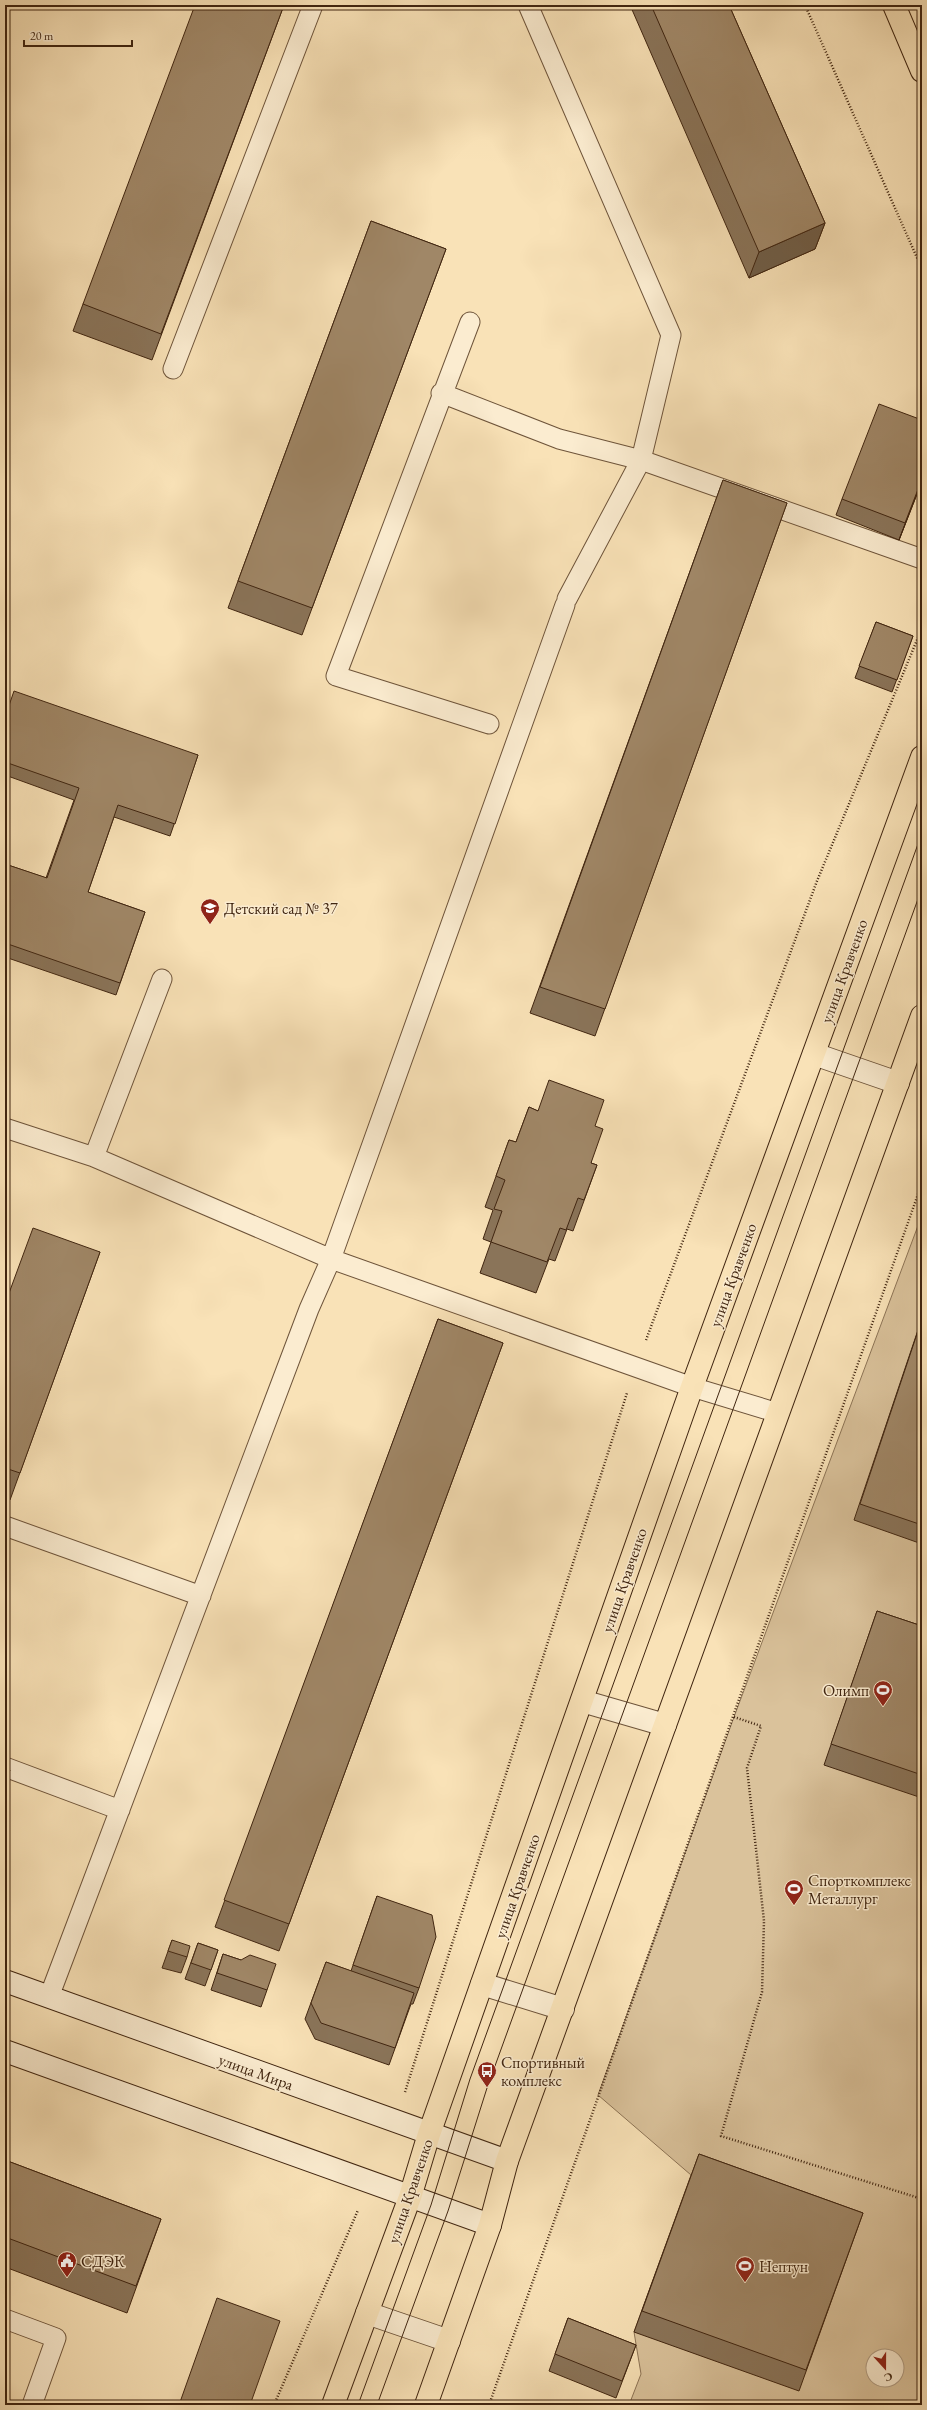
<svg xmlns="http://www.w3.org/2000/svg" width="927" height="2410" font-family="'EB Garamond',serif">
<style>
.pitch{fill:#dac29b;stroke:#8d7456;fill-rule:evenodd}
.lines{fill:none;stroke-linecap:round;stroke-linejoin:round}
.lane-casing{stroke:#6e543a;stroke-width:21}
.street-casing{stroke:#6e543a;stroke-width:24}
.secondary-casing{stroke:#402510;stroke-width:24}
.primary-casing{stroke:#402510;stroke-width:24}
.path{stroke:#402510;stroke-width:2.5;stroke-dasharray:1 2;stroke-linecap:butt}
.lane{stroke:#fbecd0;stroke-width:19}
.street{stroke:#fbecd0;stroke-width:22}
.secondary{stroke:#fbecd0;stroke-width:22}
.primary{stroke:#f9e2b7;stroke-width:22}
.tram{stroke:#402510;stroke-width:1}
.wall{fill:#8a7459;stroke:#402510}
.shaded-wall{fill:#705e48;stroke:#402510}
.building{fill:#a08767;stroke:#402510}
.labels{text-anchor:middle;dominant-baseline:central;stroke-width:3;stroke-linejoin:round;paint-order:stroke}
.poi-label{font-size:16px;fill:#402510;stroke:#fbecd0;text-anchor:start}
.street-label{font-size:16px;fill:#402510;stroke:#fbecd0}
</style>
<rect width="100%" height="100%" fill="#f9e2b7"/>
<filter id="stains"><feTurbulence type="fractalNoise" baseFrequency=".005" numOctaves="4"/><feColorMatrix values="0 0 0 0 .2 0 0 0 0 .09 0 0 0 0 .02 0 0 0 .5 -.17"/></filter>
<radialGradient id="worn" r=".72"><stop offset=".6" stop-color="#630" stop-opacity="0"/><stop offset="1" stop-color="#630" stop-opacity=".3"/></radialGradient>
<path class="pitch" d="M922,1215V2405H629L641,2374L634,2332L691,2175L598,2095L734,1717ZM873,2356H897V2380H873Z"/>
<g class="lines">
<defs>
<path id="lane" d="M470,322L336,676L489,724
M173,369L313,5
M441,393L559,439L641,460L671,335L528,5
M567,599L641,460L922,559
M5,1128L94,1157L331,1259L692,1387L778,1413
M94,1157L162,979
M5,1526L201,1596
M5,1767L120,1810
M49,1997L309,1309L331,1259L565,605
M5,2319L56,2338L32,2405"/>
<path id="street" d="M814,1054L898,1083
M582,1701L665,1725
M482,1984L563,2009
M367,2313L449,2341"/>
<path id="secondary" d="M5,1981L507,2161
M5,2051L490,2225"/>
<path id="primary" d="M894,5L922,71
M333,2405L410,2197L429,2134L692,1387L922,757
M426,2405L490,2225L507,2161L922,1016"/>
</defs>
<use href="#lane" class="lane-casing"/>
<use href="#street" class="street-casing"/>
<use href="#secondary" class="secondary-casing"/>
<use href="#primary" class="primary-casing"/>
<path class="path" d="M805,5L922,269
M646,1340L817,881L922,628
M734,1717L761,1726L747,1768L764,1921L762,1992L721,2136L922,2199
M405,2092L627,1393
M274,2405L358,2210
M489,2405L922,1183"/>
<use href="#lane" class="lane"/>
<use href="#street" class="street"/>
<use href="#secondary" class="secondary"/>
<use href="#primary" class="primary"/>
<path class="tram" d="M358,2405L431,2205L470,2079L922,833
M377,2405L448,2211L487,2088L922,888"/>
</g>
<path class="wall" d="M284,5L152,360L73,331L83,304Z
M630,5H729L825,223L815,249L749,278Z
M371,221L446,249L302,635L228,608Z
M922,420V486L919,489L899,540L836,515L842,499Z
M723,480L787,503L595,1036L530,1013Z
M876,622L913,636L892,692L855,678Z
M5,717L198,755L170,836L114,817L88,892L145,912L116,995L5,957V864L46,878L74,800L5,775Z
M529,1107L538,1111L595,1126L591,1163L597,1165L573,1231L567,1229L555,1261L549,1259L536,1293L480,1273L491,1242L483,1239L493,1210L485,1207L509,1140L516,1142Z
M100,1252L10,1500L5,1498V1304Z
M922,1318V1544L854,1520Z
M438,1319L503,1343L279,1951L215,1927Z
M877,1611L922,1626V1798L824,1765Z
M377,1896L419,1988L413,2004H411L389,2065L315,2039L305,2019L326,1962L351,1971Z
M172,1940L187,1957L181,1973L162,1968Z
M198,1943L218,1950L205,1986L185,1979Z
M223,1954L241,1960L267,1990L261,2007L211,1990Z
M699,2154L863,2213L799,2391L634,2332Z
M5,2160L161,2219L127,2313L5,2267Z
M568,2318L636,2345L616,2398L549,2371Z"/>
<path class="shaded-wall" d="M825,223L815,249L749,278L759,252Z
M922,479V486L919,489L899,540Z"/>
<path class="building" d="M195,5H284L161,334L83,304Z
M651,5H729L825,223L759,252Z
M371,221L446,249L312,608L238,581Z
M879,404L922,420V479L905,523L842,499Z
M723,480L787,503L605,1009L540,987Z
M876,622L913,636L897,680L859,666Z
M14,691L198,755L175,824L118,805L88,892L145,912L120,983L5,943V864L47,878L79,788L5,762V717Z
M549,1080L604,1100L595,1126L603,1129L591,1163L597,1165L584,1200L578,1198L566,1230L560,1228L547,1262L491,1242L502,1211L494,1209L505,1180L496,1176L509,1140L516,1142L529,1107L538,1111Z
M33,1228L100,1252L20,1473L5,1468V1304Z
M438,1319L503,1343L289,1924L224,1900Z
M922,1319V1525L860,1504Z
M877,1611L922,1626V1775L831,1744Z
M5,1768L10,1770L5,1785Z
M377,1896L432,1915L436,1937L419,1988L353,1965Z
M172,1940L190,1946L187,1957L168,1951Z
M198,1943L218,1950L211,1970L191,1963Z
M223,1954L241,1960L250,1955L276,1964L267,1990L217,1973Z
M326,1962L414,1993L395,2048L321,2023L311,2003Z
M699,2154L863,2213L806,2370L642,2311Z
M5,2160L161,2219L136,2286L5,2237Z
M217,2298L280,2321L250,2405H179Z
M568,2318L636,2345L622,2381L555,2354Z"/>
<defs>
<symbol id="school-pin" viewBox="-11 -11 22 30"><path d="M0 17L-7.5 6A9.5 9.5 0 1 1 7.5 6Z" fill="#8f2418" stroke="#fbecd0"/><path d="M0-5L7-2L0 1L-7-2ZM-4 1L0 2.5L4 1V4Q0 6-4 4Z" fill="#fff"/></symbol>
<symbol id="stadium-pin" viewBox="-11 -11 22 30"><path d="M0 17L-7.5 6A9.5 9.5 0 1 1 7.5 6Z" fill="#8f2418" stroke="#fbecd0"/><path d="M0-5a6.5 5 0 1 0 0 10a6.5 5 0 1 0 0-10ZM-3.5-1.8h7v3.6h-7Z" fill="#fff"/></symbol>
<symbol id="bus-pin" viewBox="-11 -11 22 30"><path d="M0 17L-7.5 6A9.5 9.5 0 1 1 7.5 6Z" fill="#8f2418" stroke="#fbecd0"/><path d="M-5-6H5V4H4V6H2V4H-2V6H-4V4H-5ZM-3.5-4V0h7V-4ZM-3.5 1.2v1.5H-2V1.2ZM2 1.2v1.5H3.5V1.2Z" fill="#fff"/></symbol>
<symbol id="civic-pin" viewBox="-11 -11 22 30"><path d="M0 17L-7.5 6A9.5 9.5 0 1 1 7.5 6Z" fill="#8f2418" stroke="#fbecd0"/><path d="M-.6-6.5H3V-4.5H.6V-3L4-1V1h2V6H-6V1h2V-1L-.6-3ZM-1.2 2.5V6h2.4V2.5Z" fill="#fff"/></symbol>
</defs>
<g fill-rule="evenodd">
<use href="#school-pin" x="199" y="897" width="22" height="30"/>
<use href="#stadium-pin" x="872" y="1679" width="22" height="30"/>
<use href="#stadium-pin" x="783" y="1878" width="22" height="30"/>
<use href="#bus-pin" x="476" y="2060" width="22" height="30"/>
<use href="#civic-pin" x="56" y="2250" width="22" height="30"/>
<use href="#stadium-pin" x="734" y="2255" width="22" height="30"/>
</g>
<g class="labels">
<g class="poi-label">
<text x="224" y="908">Детский сад № 37</text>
<text x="869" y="1690" text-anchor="end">Олимп</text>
<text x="808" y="1880">Спорткомплекс<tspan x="808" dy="18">Металлург</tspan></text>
<text x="501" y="2062">Спортивный<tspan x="501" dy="18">комплекс</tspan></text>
<text x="81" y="2261">СДЭК</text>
<text x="759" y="2266">Нептун</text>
</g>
<g class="street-label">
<text transform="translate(844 971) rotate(-70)">улица Кравченко</text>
<text transform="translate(733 1275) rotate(-70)">улица Кравченко</text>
<text transform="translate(624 1580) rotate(-71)">улица Кравченко</text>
<text transform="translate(517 1886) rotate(-71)">улица Кравченко</text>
<text transform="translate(256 2072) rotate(20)">улица Мира</text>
<text transform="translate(410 2191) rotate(-71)">улица Кравченко</text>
</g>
</g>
<rect width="927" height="2410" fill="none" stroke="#f9e2b7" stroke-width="20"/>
<rect x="6" y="6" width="915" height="2398" fill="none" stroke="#402510" stroke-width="2"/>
<rect x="10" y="10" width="907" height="2390" fill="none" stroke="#402510"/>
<g transform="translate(885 2368) rotate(159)"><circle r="19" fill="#fbecd0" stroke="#b09c83"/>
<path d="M0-3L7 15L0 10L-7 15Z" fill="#8f2418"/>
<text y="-6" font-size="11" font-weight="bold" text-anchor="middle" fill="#402510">С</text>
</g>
<path d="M24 40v6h108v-6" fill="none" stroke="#402510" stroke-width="2"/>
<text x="30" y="40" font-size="12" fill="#402510" stroke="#fbecd0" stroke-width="3" paint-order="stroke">20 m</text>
<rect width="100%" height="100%" filter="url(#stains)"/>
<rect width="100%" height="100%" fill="url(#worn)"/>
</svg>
